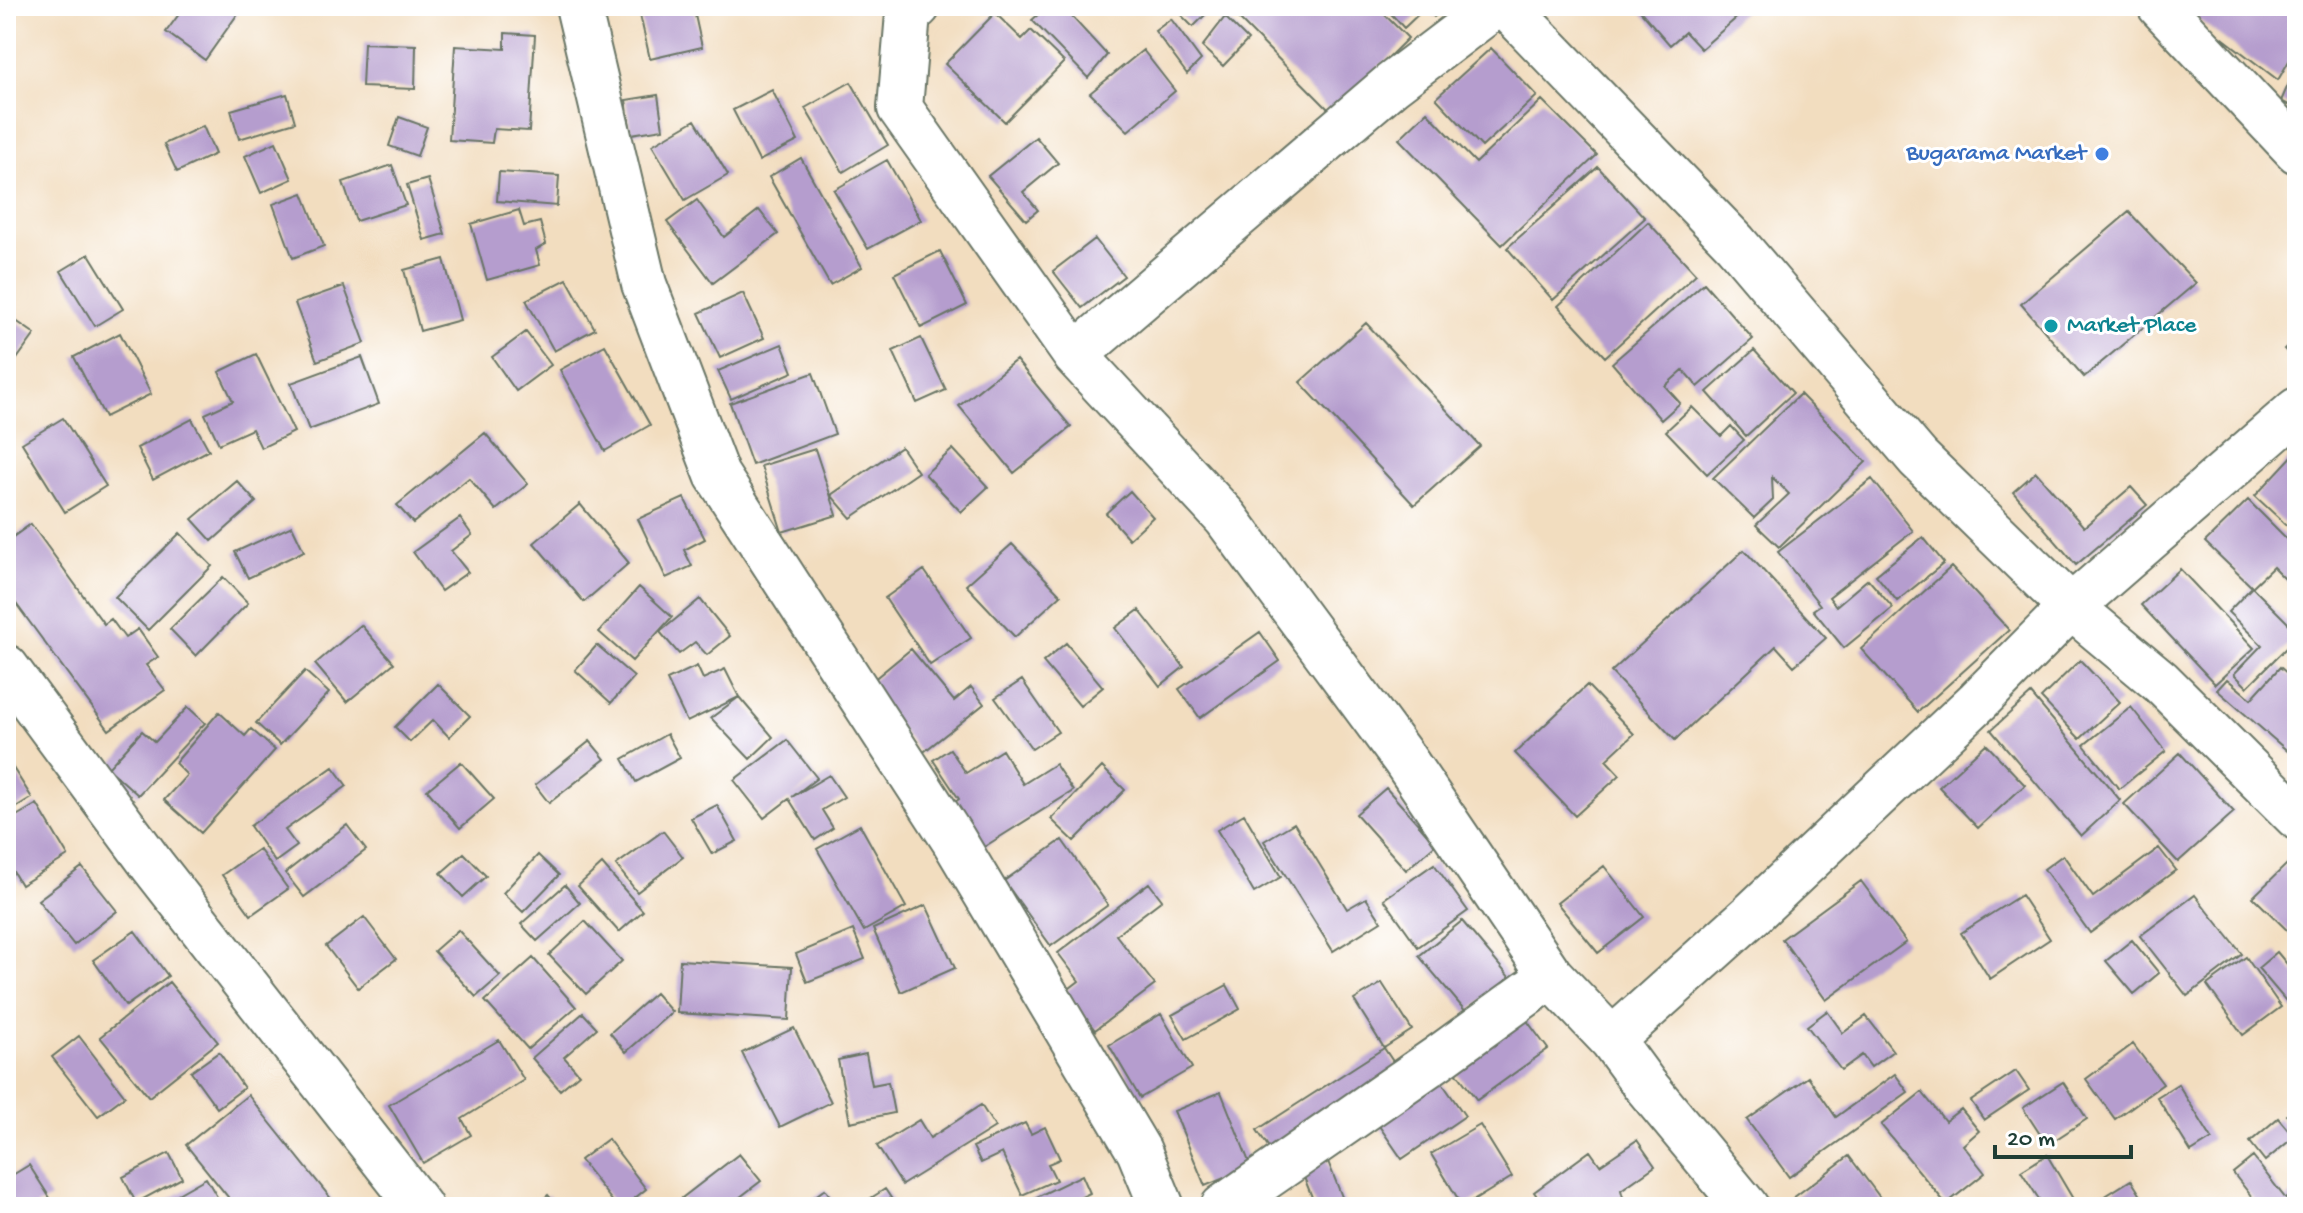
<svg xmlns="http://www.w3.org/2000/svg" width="2303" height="1213" font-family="'Gochi Hand',sans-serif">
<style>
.building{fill:#b59dce}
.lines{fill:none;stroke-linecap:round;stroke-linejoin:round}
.street-casing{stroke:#697565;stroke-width:48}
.street{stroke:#fff;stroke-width:44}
.shop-dot{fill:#3f7fe0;stroke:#fff;stroke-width:3}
.culture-dot{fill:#0f9aa8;stroke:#fff;stroke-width:3}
.labels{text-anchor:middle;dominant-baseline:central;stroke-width:6;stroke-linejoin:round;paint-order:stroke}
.shop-label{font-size:24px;fill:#366cbe;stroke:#fff;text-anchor:end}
.culture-label{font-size:24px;fill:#0d838f;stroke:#fff;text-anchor:start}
</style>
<rect width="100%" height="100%" fill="#fff"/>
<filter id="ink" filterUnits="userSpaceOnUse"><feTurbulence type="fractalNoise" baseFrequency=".0125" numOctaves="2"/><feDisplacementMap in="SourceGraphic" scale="16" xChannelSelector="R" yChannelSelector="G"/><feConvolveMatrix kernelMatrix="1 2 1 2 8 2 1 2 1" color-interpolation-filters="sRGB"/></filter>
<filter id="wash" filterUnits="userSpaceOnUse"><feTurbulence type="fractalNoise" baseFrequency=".006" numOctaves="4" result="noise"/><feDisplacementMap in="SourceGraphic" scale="32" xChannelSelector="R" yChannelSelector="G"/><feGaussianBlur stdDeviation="1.8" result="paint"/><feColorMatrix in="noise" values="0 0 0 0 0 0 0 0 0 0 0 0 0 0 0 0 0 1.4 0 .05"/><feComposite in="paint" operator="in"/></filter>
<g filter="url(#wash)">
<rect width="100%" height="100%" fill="#f2ddbf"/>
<g id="blocks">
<path class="building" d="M185,6H231L239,12L205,60L166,32Z
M638,6H693L702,47L650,59Z
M1048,6H1062L1107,55L1088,78L1032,20Z
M1172,6H1214L1193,27Z
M1243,6H1376L1408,38L1332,113L1234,14Z
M1384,6H1448L1434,17L1425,8L1404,28Z
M1636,6H1750L1701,49L1685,32L1670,45Z
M2195,6H2297V47L2278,80L2190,13Z
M995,13L1022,39L1031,30L1064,62L1005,122L945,64Z
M1225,17L1248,40L1223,66L1202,47Z
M1171,19L1201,60L1187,74L1155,31Z
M505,33L535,35L529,131L494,129L492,143L449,140L455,46L505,49Z
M364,43L416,45L415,89L362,87Z
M1491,48L1537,96L1482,147L1436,98Z
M1143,50L1175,91L1128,131L1090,93Z
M2297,65V109L2281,101Z
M851,82L888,145L843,172L805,108Z
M772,90L798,141L759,161L733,110Z
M287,94L295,122L239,139L231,110Z
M658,95L663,129L631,134L626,100Z
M1542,100L1597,155L1502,245L1399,139L1427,112L1476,163Z
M399,117L427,127L417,156L389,146Z
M695,120L728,175L685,200L652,145Z
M203,126L215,154L177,172L164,144Z
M1036,137L1058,163L1023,192L1038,210L1026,220L988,176Z
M276,142L292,179L261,193L245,156Z
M801,158L862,267L830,285L769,177Z
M887,160L921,220L868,249L834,190Z
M392,165L406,205L356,221L343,182Z
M1598,167L1645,218L1553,300L1507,248Z
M499,172L559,176L557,206L497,201Z
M428,179L445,234L424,240L407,185Z
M303,193L324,246L293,258L273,204Z
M697,200L724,237L759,210L778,234L713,283L667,222Z
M519,210L524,226L540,222L546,244L536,250L540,265L487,280L471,224Z
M2129,212L2196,283L2084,377L2021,304Z
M1648,222L1696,274L1605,357L1558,306Z
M1095,239L1124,276L1082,308L1053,271Z
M940,251L967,305L921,328L894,274Z
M89,254L123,309L95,326L61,271Z
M444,259L460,320L420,331L404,270Z
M567,279L595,329L554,351L526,300Z
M1704,283L1753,339L1698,387L1683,370L1665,386L1680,403L1661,420L1612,363Z
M344,286L365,343L317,361L295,303Z
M743,293L764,338L720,358L699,313Z
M6,314L35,334L6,374Z
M1366,323L1480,446L1414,505L1300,382Z
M526,332L551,365L516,391L492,357Z
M120,333L151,394L105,417L74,357Z
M2297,337V363L2284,349Z
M921,338L946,390L917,403L893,351Z
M782,344L793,372L731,399L718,371Z
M605,345L650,425L605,451L560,370Z
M1754,350L1793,393L1746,436L1707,392Z
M256,354L294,432L261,448L252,429L219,444L205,414L233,401L219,372Z
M362,357L379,404L309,430L291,383Z
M1016,360L1071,427L1014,473L959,406Z
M813,373L835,434L752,465L730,403Z
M1800,394L1866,462L1779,547L1756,525L1789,494L1772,477L1773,500L1754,518L1713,478Z
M1692,407L1721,436L1731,426L1744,440L1707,474L1666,431Z
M63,418L106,486L65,512L22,443Z
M192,419L209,450L153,480L137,448Z
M485,433L528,484L496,510L469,478L413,523L397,505Z
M901,447L918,472L851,518L831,495Z
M815,449L837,515L782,532L761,466Z
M953,449L988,487L961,512L925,474Z
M2297,451V535L2255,496Z
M2036,472L2084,527L2131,487L2147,505L2076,565L2013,492Z
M1872,479L1913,531L1829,597L1836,606L1868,579L1893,608L1844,648L1813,610L1820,605L1778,552Z
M237,481L256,502L212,541L192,519Z
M1130,491L1153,517L1129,539L1106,513Z
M684,498L705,539L684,550L692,566L666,578L638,519Z
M2248,500L2297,549V591L2273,567L2252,587L2205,542Z
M580,504L629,563L584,602L534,543Z
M460,518L472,535L451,551L468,572L441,591L413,552Z
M31,524L104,624L111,619L125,638L138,629L158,657L146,665L165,690L109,730L6,590V542Z
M292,526L304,551L248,578L235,552Z
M180,533L212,566L148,630L115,597Z
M1923,537L1944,563L1897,601L1876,575Z
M1012,544L1061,595L1015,637L966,585Z
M1744,550L1826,638L1794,666L1776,646L1675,740L1611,672Z
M1951,567L2009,630L1918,712L1861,649Z
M2180,569L2254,648L2215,684L2141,605Z
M924,570L971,638L930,665L885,598Z
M223,577L248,603L196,656L170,629Z
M639,587L672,617L632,661L599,632Z
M2252,587L2297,632V637L2247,687L2234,674L2262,645L2228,612Z
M700,599L730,636L707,655L695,642L679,654L660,632Z
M1139,610L1184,667L1160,686L1115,628Z
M361,625L394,663L347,702L315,664Z
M1260,632L1280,661L1200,718L1179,689Z
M1066,643L1103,687L1080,706L1043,662Z
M597,645L634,677L611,703L575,670Z
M911,649L954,701L971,687L984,704L921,754L866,686Z
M2080,660L2120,702L2080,739L2041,698Z
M697,666L703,679L725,669L739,697L687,722L667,680Z
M2280,667L2297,682V747L2291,754L2217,690L2227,679L2251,699Z
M305,671L329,693L280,745L256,723Z
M1022,680L1058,732L1032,749L995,698Z
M438,684L470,716L449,737L433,720L410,742L395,727Z
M1587,685L1634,734L1606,760L1620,775L1575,816L1515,753Z
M2031,694L2120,800L2081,836L1991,730Z
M739,697L773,737L750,759L711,718Z
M188,707L205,723L138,795L108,768L142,731L155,742Z
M2131,707L2166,751L2119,789L2084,745Z
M219,712L245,736L251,729L275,750L201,833L164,800L187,775L175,763Z
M667,734L680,758L636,782L623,759Z
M787,740L817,778L792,797L829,775L844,797L822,810L833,828L815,840L789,799L764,818L734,780Z
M590,741L605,759L549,803L535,785Z
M1986,744L2025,785L1978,828L1939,787Z
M950,749L966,773L1002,750L1023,784L1055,764L1073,791L976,852L947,808L959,799L933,760Z
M2180,753L2234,812L2178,862L2124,804Z
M6,757L32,798L6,814Z
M461,762L494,799L460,828L427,790Z
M333,767L347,786L285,830L297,846L275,862L250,826Z
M1102,767L1125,790L1074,841L1051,819Z
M1386,788L1436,844L1406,870L1356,814Z
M37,804L68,856L21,885L6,860V822Z
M717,805L737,841L712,854L691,818Z
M1244,814L1281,877L1254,893L1217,830Z
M1294,823L1347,909L1366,898L1381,921L1333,951L1264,841Z
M347,825L366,850L304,897L285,873Z
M860,825L906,907L864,931L817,849Z
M663,831L683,857L637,892L616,865Z
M1062,840L1108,905L1051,946L1004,881Z
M2159,848L2176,870L2090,933L2044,869L2063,855L2093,897Z
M259,849L288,889L251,915L222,875Z
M464,853L486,876L463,897L441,873Z
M538,855L559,875L523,912L503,893Z
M602,864L643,911L619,932L578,886Z
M1434,864L1468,911L1418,947L1384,899Z
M2287,864L2297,873V931L2293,936L2253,897Z
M1604,866L1644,917L1598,953L1557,903Z
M82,867L117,911L74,945L38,900Z
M1861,881L1906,942L1826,1000L1782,939Z
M1149,883L1162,900L1116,935L1155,985L1095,1030L1065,992L1079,981L1058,953Z
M565,885L580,903L537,941L521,924Z
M2021,895L2050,939L1990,979L1961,933Z
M2195,895L2242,954L2187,996L2140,936Z
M926,905L955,968L901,992L873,929Z
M364,917L396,959L358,988L326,946Z
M585,921L622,961L586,994L549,955Z
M1462,921L1510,978L1467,1013L1419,956Z
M458,930L500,976L476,997L434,951Z
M853,930L865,959L807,982L796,954Z
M135,931L168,976L126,1006L93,960Z
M2132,940L2159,973L2134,994L2106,961Z
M2277,952L2297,976V1014L2258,968Z
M2246,957L2281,1007L2243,1035L2207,985Z
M533,958L576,1007L528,1049L485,1001Z
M680,960L792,967L789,1020L677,1013Z
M169,982L218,1042L149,1097L100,1037Z
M1382,983L1412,1030L1384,1048L1398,1069L1272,1152L1257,1130L1384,1048L1354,1000Z
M1227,985L1240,1009L1186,1039L1172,1015Z
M655,993L672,1012L626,1052L610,1033Z
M1827,1011L1843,1033L1866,1016L1893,1051L1871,1067L1862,1055L1841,1070L1807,1026Z
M583,1013L597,1028L564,1057L579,1074L560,1090L532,1058Z
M1161,1014L1192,1068L1140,1098L1109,1045Z
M1522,1014L1548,1049L1477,1100L1451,1065Z
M794,1028L831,1102L780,1127L742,1053Z
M79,1036L125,1096L98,1116L52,1057Z
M499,1040L524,1080L462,1119L471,1135L423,1163L389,1105Z
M2133,1044L2163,1084L2115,1119L2086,1079Z
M219,1052L244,1088L217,1108L191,1072Z
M866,1054L872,1085L888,1082L894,1113L850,1122L838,1060Z
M2016,1071L2029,1090L1984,1120L1971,1101Z
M1895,1074L1908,1092L1789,1177L1747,1120L1808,1077L1836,1117Z
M1438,1077L1465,1116L1402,1159L1375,1120Z
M2063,1082L2087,1119L2047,1145L2023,1108Z
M2178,1084L2212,1139L2191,1152L2157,1097Z
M1221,1092L1251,1167L1205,1186L1174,1111Z
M1922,1092L1945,1121L1961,1109L1979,1131L1963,1145L1985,1173L1946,1204L1881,1125Z
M248,1095L332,1200L324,1207H236L186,1145Z
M981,1105L995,1127L902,1185L877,1146L919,1120L930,1138Z
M2297,1106V1127L2287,1115Z
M2278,1118L2294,1137L2265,1161L2250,1142Z
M1025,1123L1031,1134L1045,1127L1060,1159L1048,1164L1056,1180L1022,1195L1002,1153L981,1163L973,1147Z
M1480,1125L1512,1177L1463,1207L1431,1154Z
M608,1139L646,1189L624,1207H617L580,1160Z
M1637,1140L1655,1166L1621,1190L1624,1201L1615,1207H1545L1534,1192L1590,1151L1600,1165Z
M169,1153L182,1178L136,1203L123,1177Z
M739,1154L761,1181L727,1207H689L682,1198Z
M1325,1154L1346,1207H1316L1299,1165Z
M2047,1155L2073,1199L2061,1207H2044L2021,1171Z
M1849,1156L1887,1207H1781Z
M2253,1157L2286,1199L2297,1191V1207H2260L2233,1173Z
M29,1165L50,1198L35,1207H6V1179Z
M1082,1175L1090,1193L1061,1207H1016Z
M206,1178L223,1207H155Z
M2131,1180L2148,1207H2088Z
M825,1189L838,1207H813L809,1201Z
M885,1189L897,1207H857Z
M548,1195L558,1207H534Z"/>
</g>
</g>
<g filter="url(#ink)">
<use href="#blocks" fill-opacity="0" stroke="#697565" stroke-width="2"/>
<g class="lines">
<defs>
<path id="street" d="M578,6L644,284L717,475L953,839L1139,1151L1162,1207
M918,6L908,14L900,108L1075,355L1226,518L1404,759L1551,976L1612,1040L1645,1085L1746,1207
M1506,6L1735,243L1918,458L2071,607L2161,682L2297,817
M2160,6L2297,151
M1075,355L1391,85L1495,6
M6,667L153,866L420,1207
M1612,1040L1751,915L1879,794L1978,701L2071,607L2297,410
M1223,1207L1438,1058L1551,976"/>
</defs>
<use href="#street" class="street-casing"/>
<use href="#street" class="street"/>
</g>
</g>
<circle class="shop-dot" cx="2102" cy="154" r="8"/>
<circle class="culture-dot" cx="2051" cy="326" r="8"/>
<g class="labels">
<g class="shop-label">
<text x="2086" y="154">Bugarama Market</text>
</g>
<g class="culture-label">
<text x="2067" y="326">Market Place</text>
</g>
</g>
<rect width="2303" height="1213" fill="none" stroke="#fff" stroke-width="32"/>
<path d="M1995 1145v12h136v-12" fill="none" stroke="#1f3d34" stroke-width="4"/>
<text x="2007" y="1145" font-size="24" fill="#1f3d34" stroke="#ffffff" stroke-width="6" paint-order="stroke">20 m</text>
</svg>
